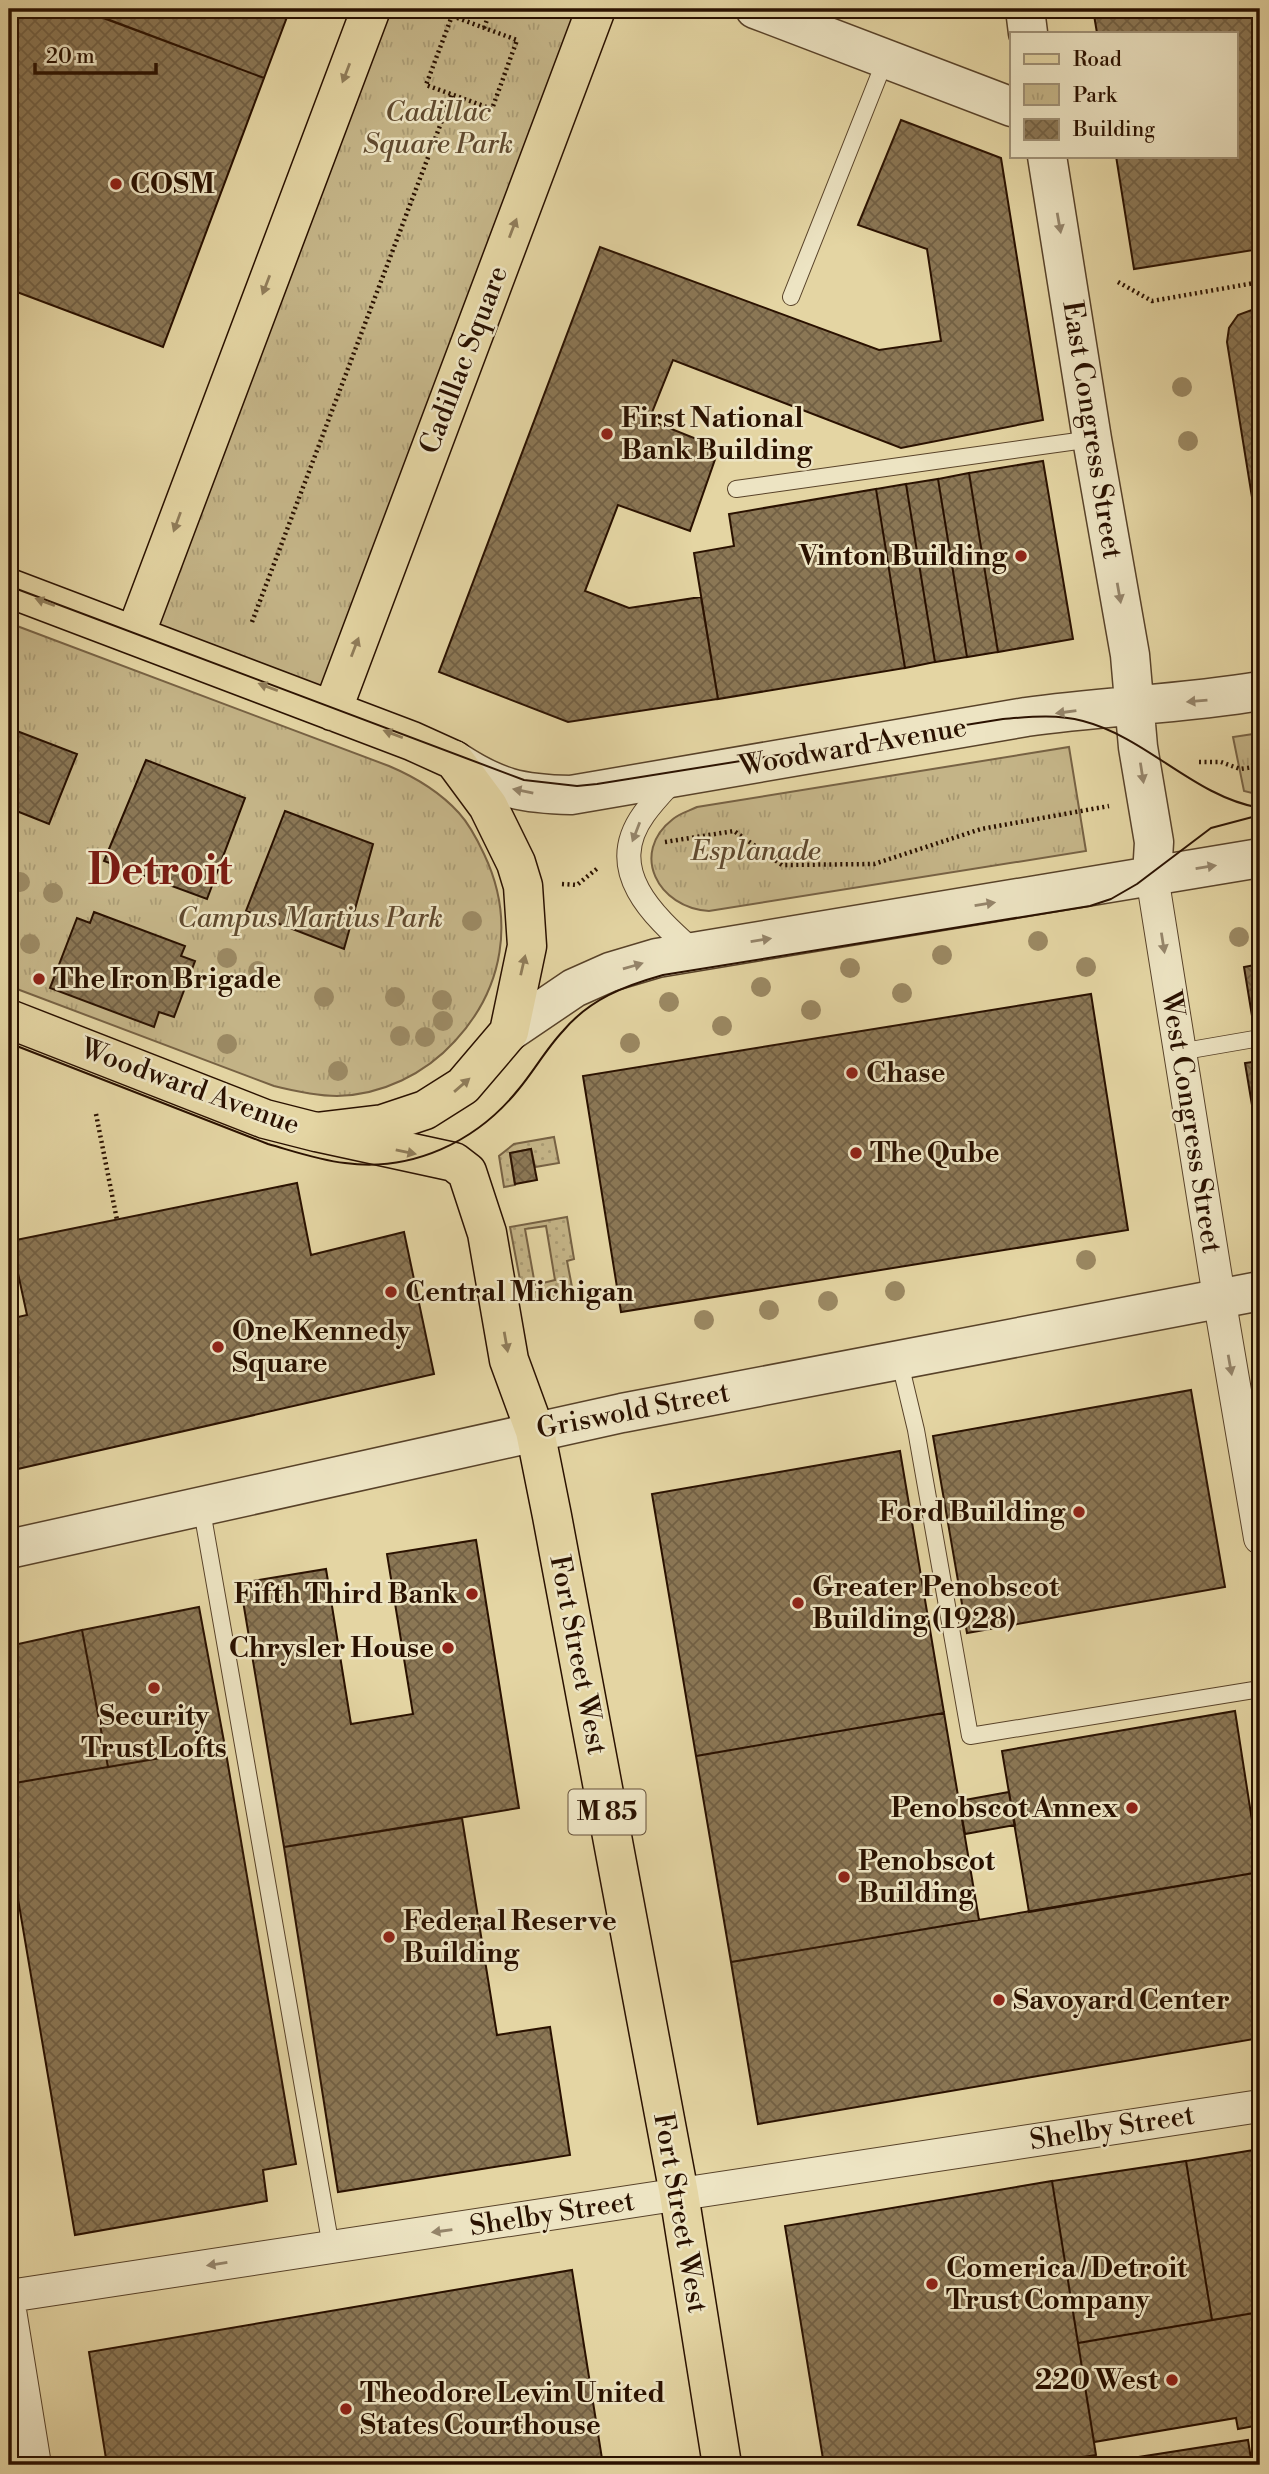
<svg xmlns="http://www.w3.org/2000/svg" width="1269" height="2474" font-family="'Libre Bodoni',serif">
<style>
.grass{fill:url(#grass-dots);stroke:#776244;stroke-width:2;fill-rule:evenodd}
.park{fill:url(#park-tufts);stroke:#776244;stroke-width:2}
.building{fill:url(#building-cross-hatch);stroke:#2a1100;stroke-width:2}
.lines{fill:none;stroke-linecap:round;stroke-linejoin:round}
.service-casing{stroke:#584229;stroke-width:18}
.pedestrian-casing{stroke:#584229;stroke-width:25}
.minor-casing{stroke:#584229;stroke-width:34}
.tertiary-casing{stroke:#584229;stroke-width:41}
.primary-casing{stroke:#2a1100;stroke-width:41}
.path{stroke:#2a1100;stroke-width:4.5;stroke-dasharray:2 3.5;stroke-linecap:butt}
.service{stroke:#ede4c3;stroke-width:16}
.pedestrian{stroke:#ede4c3;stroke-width:23}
.minor{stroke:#ede4c3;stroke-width:32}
.tertiary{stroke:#ede4c3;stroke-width:38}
.primary{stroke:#e4d5a3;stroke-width:38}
.tram{stroke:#2a1100;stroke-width:2}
.tree{fill:#9b8963}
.oneway{fill:#907d5a}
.oneway2{fill:#95856b}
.poi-dot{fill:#8f2418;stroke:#ede4c3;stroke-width:2.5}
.labels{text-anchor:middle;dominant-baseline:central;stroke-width:5;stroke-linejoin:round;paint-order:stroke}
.shield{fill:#ede4c3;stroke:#64503a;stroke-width:2}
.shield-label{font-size:26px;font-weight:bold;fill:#2a1100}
.park-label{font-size:28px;font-style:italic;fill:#604a2f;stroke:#ede4c3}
.poi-label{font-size:28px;font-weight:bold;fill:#2a1100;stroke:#ede4c3;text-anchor:start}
.street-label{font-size:28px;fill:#2a1100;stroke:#ede4c3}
.town-label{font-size:42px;font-weight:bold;fill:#7a1f14;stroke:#ede4c3}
</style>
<defs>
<pattern id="grass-dots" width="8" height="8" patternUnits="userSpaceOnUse" patternTransform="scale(1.75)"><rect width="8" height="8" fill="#c4b487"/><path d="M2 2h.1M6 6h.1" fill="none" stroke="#a99a73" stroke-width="1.8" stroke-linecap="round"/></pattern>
<pattern id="park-tufts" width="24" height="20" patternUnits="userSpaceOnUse" patternTransform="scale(1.75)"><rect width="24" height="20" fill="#c4b487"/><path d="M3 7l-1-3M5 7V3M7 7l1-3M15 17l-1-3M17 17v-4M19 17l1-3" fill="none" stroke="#a99a73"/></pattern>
<pattern id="building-cross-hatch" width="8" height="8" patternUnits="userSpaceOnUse" patternTransform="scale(1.75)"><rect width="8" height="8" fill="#8b7755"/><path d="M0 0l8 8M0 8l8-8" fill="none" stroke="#726044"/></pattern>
</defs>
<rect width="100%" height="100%" fill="#e4d5a3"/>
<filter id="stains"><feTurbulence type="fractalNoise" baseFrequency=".00286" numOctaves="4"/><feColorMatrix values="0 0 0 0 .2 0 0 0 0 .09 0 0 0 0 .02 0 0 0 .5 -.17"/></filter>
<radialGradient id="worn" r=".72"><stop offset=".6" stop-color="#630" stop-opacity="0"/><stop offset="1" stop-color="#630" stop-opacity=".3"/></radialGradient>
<path class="grass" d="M554,1137L559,1163L535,1167L531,1149L510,1153L515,1185L504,1187L499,1156L514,1144Z
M567,1217L574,1259L567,1261L573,1292L524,1301L510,1227ZM546,1226L555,1280L535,1285L525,1229Z"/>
<path class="park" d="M371,9H596L332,711L135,635Z
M9,623L389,766C415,777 440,792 459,813C470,825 477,839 484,854C515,919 504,988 455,1041C425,1074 382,1095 337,1096C316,1096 294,1091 274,1086L9,986Z
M1260,733V795L1244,791L1233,737Z
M1069,747L1086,851L709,911C658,908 629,853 673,819C680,813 689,811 697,807Z"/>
<path class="building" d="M24,9H79L264,78L163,347L9,289V23Z
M102,9H290L264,78L99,16Z
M1093,9H1260V249L1134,269L1116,156H1236V33H1097Z
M901,120L1001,158L1043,420L901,448L673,360L649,420L719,448L690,531L618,505L585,591L629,608L701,597L718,699L568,722L439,672L600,247L879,350L941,341L927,249L858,225Z
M1260,307V547L1227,342L1229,328L1238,315Z
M1043,461L1073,639L998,652L969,473Z
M969,473L998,652L967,657L938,479Z
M938,479L967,657L935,662L906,484Z
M906,484L935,662L905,668L876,489Z
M876,489L905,668L718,699L694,553L734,546L729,514Z
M9,728L77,754L49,824L9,808Z
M146,760L245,798L207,899L104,861Z
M285,811L373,844L344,949L246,911Z
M94,912L185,946L181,956L195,961L174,1017L159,1012L154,1027L50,988L77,918L90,923Z
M1260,964V1021L1253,1022L1244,967Z
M1091,994L1128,1230L621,1312L583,1076Z
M1260,1061V1153L1245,1063Z
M531,1149L537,1180L515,1184L510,1153Z
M297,1183L311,1255L404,1232L434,1374L9,1471V1319L27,1315L11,1241Z
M1191,1390L1225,1587L967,1633L933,1436Z
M900,1451L944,1713L696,1756L652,1494Z
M476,1540L519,1808L284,1847L240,1583L326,1569L351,1724L413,1714L387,1554Z
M199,1607L225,1747L108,1767L82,1630Z
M82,1630L108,1767L9,1784V1646Z
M1235,1711L1260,1872L1029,1912L1002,1751Z
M944,1713L979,1920L731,1962L696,1756Z
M225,1747L296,2164L263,2170L267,2201L75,2235L9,1846V1784Z
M1009,1792L1015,1825L965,1834L959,1801Z
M462,1818L497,2035L550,2027L570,2155L338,2192L284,1847Z
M1260,1872V2038L758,2124L731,1962Z
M1260,2149V2312L1212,2320L1186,2161Z
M1186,2161L1212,2320L1078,2343L1052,2181Z
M1052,2181L1096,2455L1032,2465H824L785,2226Z
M572,2270L603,2465H107L89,2352Z
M1260,2312V2425L1238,2429L1236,2418L1094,2442L1078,2343Z
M1248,2440L1252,2465H1087Z"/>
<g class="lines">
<defs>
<path id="service" d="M791,297L886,58
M736,489L1092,439
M1179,1052L1260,1038
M899,1359L916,1430L970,1736L1260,1689
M201,1505L331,2247"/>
<path id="pedestrian" d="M676,777C665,789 653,801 644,814C603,871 654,916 693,951"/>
<path id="minor" d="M1152,876L1219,1297L1260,1538
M9,2296L1260,2106
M9,2304L35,2465"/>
<path id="tertiary" d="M755,9L1012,107
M1025,9L1028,33
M1047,156L1092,439L1130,655L1138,747L1154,842L1152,876
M454,760C496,788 520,794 571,795L1026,717C1104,706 1183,704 1260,691
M509,1032L574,988L610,972L657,958L1260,858
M9,1549L622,1413L1260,1291"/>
<path id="primary" d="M9,588L412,741L454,760L488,806L516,863L523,886L527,946L509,1032L463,1086L425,1110L383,1124L316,1132L265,1119L9,1019
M135,635L371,9
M332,711L596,9
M316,1132L454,1162L467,1172L487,1233L509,1360L535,1431L552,1516L679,2194L722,2465"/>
</defs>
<use href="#service" class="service-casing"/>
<use href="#pedestrian" class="pedestrian-casing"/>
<use href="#minor" class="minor-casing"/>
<use href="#tertiary" class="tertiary-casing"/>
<use href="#primary" class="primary-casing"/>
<path class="path" d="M452,16L517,40L492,109L426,85Z
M484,28L491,9
M1118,282L1152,301L1260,282
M252,622L452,94
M1199,762H1221L1240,769L1260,766
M665,842L734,831L782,865L874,864L981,829L1109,806
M562,884L577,885L599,867
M96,1114L117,1220"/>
<use href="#service" class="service"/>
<use href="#pedestrian" class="pedestrian"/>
<use href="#minor" class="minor"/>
<use href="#tertiary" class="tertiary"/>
<use href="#primary" class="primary"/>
<path class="tram" d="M9,586L524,780L577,786L597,784L1003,719C1029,717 1056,714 1083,721C1148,738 1193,796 1260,808
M9,1043L268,1144C293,1151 318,1160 345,1163C412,1172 476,1142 518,1090C534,1071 546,1049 563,1031C590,999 624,986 663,975L1090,906L1111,899L1137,884L1211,828L1260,815"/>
</g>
<g class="tree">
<circle cx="1182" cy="387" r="10"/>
<circle cx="1188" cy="441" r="10"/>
<circle cx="20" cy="882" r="10"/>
<circle cx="53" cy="893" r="10"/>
<circle cx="472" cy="921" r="10"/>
<circle cx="1239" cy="937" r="10"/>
<circle cx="1038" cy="941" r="10"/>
<circle cx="30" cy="944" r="10"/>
<circle cx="942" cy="955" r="10"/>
<circle cx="227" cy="958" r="10"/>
<circle cx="1086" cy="967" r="10"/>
<circle cx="850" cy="968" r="10"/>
<circle cx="258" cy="971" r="10"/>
<circle cx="761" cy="987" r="10"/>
<circle cx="902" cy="993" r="10"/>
<circle cx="324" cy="997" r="10"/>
<circle cx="395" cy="997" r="10"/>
<circle cx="442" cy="1000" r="10"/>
<circle cx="669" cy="1002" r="10"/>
<circle cx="811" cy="1010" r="10"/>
<circle cx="443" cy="1021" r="10"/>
<circle cx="722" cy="1026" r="10"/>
<circle cx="400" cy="1036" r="10"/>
<circle cx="425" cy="1037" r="10"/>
<circle cx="630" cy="1043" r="10"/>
<circle cx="227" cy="1044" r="10"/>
<circle cx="338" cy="1071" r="10"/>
<circle cx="1086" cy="1260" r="10"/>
<circle cx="895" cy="1291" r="10"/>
<circle cx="828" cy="1301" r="10"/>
<circle cx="769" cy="1310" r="10"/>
<circle cx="704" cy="1320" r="10"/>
</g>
<defs><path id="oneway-solid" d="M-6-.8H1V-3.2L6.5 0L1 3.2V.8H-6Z" transform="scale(1.75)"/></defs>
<g class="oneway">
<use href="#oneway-solid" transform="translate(346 73) rotate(111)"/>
<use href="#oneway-solid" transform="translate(513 228) rotate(-69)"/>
<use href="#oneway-solid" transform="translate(266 285) rotate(111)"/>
<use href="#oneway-solid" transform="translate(177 522) rotate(110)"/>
<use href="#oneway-solid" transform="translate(45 602) rotate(-160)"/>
<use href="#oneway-solid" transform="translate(355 647) rotate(-69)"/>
<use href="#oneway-solid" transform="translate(268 687) rotate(-159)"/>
<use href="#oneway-solid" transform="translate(393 734) rotate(-159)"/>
<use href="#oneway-solid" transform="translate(523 965) rotate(-77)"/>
<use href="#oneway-solid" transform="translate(462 1085) rotate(-41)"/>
<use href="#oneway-solid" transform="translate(406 1152) rotate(12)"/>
<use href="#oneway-solid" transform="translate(506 1342) rotate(80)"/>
</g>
<g class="oneway2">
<use href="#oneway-solid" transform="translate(1059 223) rotate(80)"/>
<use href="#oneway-solid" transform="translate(1119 593) rotate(80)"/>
<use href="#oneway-solid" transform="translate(1197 701) rotate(175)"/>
<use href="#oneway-solid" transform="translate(1066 712) rotate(172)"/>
<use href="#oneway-solid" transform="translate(1142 773) rotate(81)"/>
<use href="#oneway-solid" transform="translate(523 791) rotate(-169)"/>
<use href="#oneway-solid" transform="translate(636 832) rotate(111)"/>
<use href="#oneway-solid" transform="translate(1206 867) rotate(-9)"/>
<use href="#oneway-solid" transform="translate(985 904) rotate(-9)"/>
<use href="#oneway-solid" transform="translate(761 940) rotate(-9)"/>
<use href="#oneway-solid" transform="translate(1163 943) rotate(81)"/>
<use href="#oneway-solid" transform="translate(633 966) rotate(-16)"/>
<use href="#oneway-solid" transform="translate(1230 1365) rotate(80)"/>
<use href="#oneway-solid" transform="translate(442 2231) rotate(172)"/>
<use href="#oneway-solid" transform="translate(217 2264) rotate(171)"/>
</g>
<g class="poi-dot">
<circle cx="116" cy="184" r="7"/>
<circle cx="607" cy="434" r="7"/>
<circle cx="1021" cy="556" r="7"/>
<circle cx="39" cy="979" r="7"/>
<circle cx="852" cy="1073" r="7"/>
<circle cx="856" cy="1153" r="7"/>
<circle cx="391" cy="1292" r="7"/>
<circle cx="218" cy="1347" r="7"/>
<circle cx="1079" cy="1512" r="7"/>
<circle cx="472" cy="1594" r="7"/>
<circle cx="798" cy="1603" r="7"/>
<circle cx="448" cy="1648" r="7"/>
<circle cx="154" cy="1688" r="7"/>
<circle cx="1132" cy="1808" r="7"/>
<circle cx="844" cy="1877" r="7"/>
<circle cx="389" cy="1937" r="7"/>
<circle cx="999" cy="2000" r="7"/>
<circle cx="932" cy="2284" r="7"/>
<circle cx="1172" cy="2380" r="7"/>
<circle cx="346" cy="2409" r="7"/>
</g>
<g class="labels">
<rect class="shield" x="568.5" y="1789.5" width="77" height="45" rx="5"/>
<g class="shield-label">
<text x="607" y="1812">M 85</text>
</g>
<g class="park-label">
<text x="438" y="112">Cadillac<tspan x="438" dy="32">Square Park</tspan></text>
<text x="756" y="851">Esplanade</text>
<text x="310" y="918">Campus Martius Park</text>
</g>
<g class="poi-label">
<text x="130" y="184">COSM</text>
<text x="621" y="418">First National<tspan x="621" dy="32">Bank Building</tspan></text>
<text x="1007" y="556" text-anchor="end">Vinton Building</text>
<text x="53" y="979">The Iron Brigade</text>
<text x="866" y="1073">Chase</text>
<text x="870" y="1153">The Qube</text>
<text x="405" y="1292">Central Michigan</text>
<text x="232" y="1331">One Kennedy<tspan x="232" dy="32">Square</tspan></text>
<text x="1065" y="1512" text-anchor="end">Ford Building</text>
<text x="812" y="1587">Greater Penobscot<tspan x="812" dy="32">Building (1928)</tspan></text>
<text x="458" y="1594" text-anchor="end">Fifth Third Bank</text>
<text x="434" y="1648" text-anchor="end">Chrysler House</text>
<text x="154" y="1716" text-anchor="middle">Security<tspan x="154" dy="32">Trust Lofts</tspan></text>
<text x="1118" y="1808" text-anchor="end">Penobscot Annex</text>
<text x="858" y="1861">Penobscot<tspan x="858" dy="32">Building</tspan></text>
<text x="403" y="1921">Federal Reserve<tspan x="403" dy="32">Building</tspan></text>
<text x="1013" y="2000">Savoyard Center</text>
<text x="946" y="2268">Comerica / Detroit<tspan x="946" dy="32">Trust Company</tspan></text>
<text x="1158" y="2380" text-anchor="end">220 West</text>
<text x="360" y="2393">Theodore Levin United<tspan x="360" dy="32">States Courthouse</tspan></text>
</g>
<g class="street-label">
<text transform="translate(464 360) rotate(-69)">Cadillac Square</text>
<text transform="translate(1092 430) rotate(81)">East Congress Street</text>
<text transform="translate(853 747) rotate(-10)">Woodward Avenue</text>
<text transform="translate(190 1087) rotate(20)">Woodward Avenue</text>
<text transform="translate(1191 1122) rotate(81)">West Congress Street</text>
<text transform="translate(633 1411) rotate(-11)">Griswold Street</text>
<text transform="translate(578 1655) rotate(79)">Fort Street West</text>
<text transform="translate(1112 2128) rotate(-9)">Shelby Street</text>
<text transform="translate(680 2213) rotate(80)">Fort Street West</text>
<text transform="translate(552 2214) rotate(-9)">Shelby Street</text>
</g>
<g class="town-label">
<text x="160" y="871">Detroit</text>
</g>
</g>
<rect width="1269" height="2474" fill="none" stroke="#e4d5a3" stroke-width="35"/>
<rect x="10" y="10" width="1248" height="2453" fill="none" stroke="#2a1100" stroke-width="3.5"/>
<rect x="18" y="18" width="1234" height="2439" fill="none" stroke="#2a1100" stroke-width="2"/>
<rect x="1010" y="32" width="228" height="126" fill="#ede4c3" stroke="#9f9075" stroke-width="2"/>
<rect x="1024" y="54" width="35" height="10" fill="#e4d5a3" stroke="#9f9075" stroke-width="2"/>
<text x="1073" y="66" font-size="21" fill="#2a1100">Road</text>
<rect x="1024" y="84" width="35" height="21" fill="url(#park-tufts)" stroke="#9f9075" stroke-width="2"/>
<text x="1073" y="102" font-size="21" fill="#2a1100">Park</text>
<rect x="1024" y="119" width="35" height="21" fill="url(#building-cross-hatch)" stroke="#9f9075" stroke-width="2"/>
<text x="1073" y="136" font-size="21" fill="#2a1100">Building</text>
<path d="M35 63v10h121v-10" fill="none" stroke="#2a1100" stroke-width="3.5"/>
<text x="46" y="63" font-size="21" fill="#2a1100" stroke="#ede4c3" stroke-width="5" paint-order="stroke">20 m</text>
<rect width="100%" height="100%" filter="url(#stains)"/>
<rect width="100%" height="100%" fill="url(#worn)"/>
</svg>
